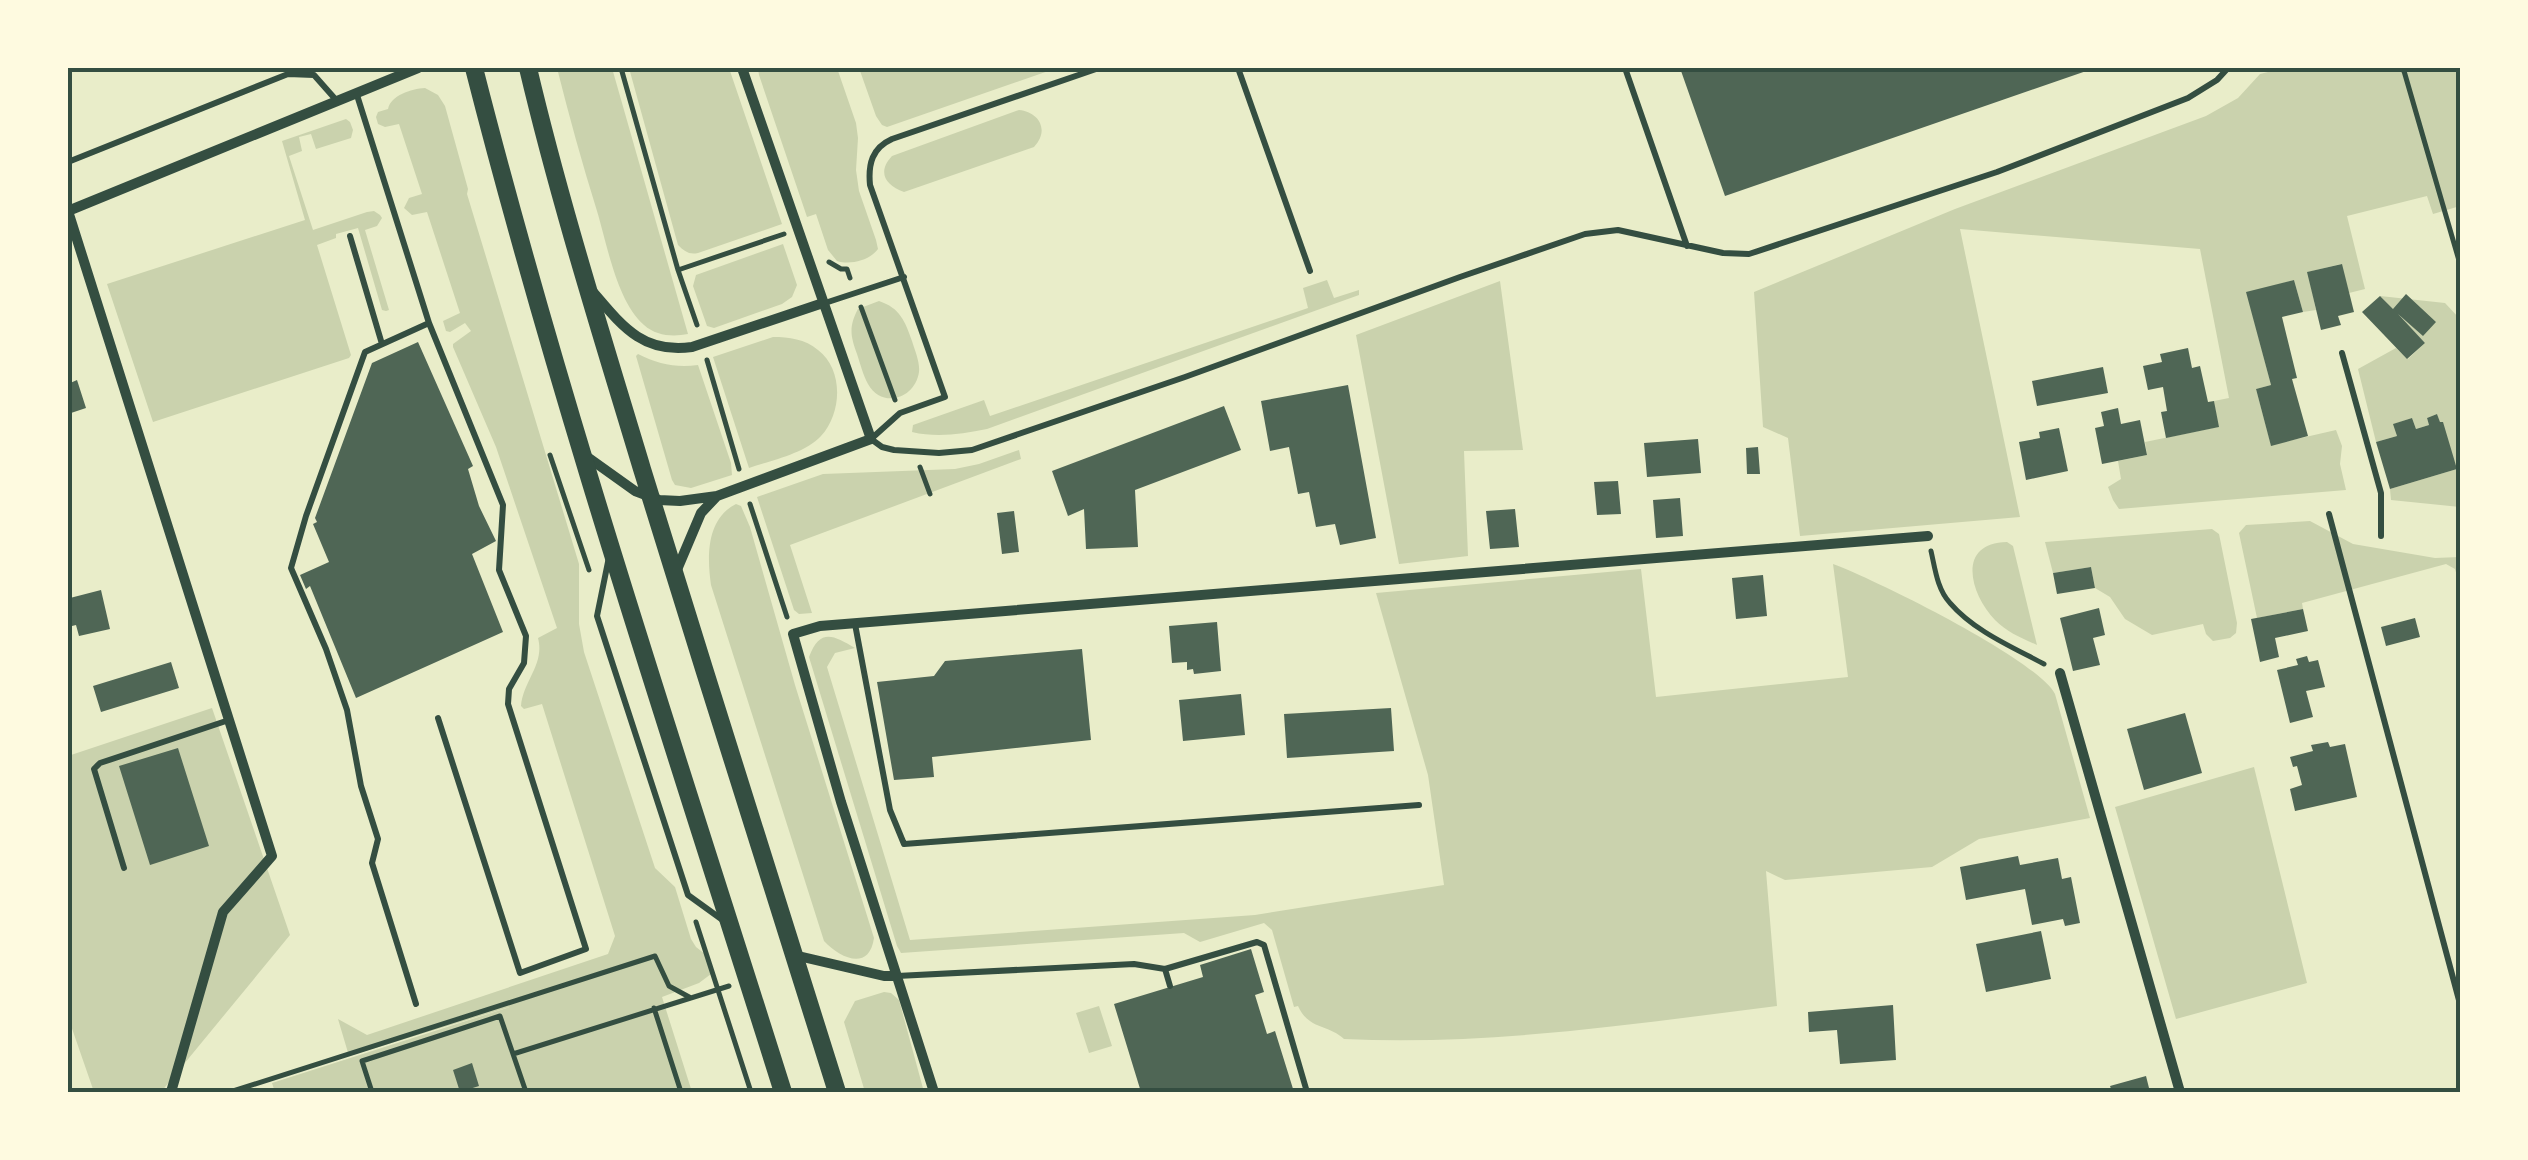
<svg xmlns="http://www.w3.org/2000/svg" width="2528" height="1160" font-family="Roboto,sans-serif">
<style>
.green{fill:#cad2ad}
.building{fill:#4f6655}
.lines{fill:none;stroke-linecap:round;stroke-linejoin:round}
.path{stroke:#344e41;stroke-width:5}
.service{stroke:#344e41;stroke-width:6}
.minor{stroke:#344e41;stroke-width:10}
.primary{stroke:#344e41;stroke-width:18}
.neatline{fill:none;stroke:#344e41;stroke-width:4}
</style>
<rect width="100%" height="100%" fill="#e9edc9"/>
<path class="green" d="M557,68H612L688,334C673,337 656,336 644,325C617,302 607,244 597,211C582,163 569,116 557,68Z
M629,68H729L782,224L698,253C689,255 684,251 678,245Z
M859,68H1057L887,127L882,125L876,116Z
M2284,68H2460V206L2433,214L2427,196L2347,216L2365,289L2349,293L2341,264L2308,272L2316,310L2303,312L2294,280L2247,293L2271,385L2256,389L2271,445L2336,430L2342,446L2340,464L2346,490L2119,509L2113,500L2108,487L2121,479L2118,461L2147,455L2145,442L2218,427L2214,401L2229,398L2200,249L1960,229L2020,517L1800,536L1788,438L1763,427L1754,292L1955,209L2206,116L2238,98L2260,74Z
M758,69L837,68L856,123L858,138L856,170L859,191L876,240L878,249C869,261 850,265 837,261L828,250L816,214L807,217L759,75Z
M425,88L438,95L445,106L468,189L467,194L579,564V624L584,652L655,868L675,887L691,939L696,947L705,954L711,974L699,983L662,997L692,1092H275L272,1083L516,1005L349,1056L338,1019L367,1035L608,954L615,936L542,704L524,709L521,706C523,681 545,664 538,638L557,628L496,447L453,347V344L471,331L465,323L450,332L446,331L443,321L460,313L427,212L412,215L404,208L409,198L422,194L399,124L385,127L378,124L376,117L378,112L388,109C391,95 411,89 425,88Z
M1019,110C1039,112 1050,130 1034,147L904,192C885,185 877,172 892,156Z
M346,119L350,122L353,130L351,138L316,149L311,134L299,137L302,151L289,156L313,230L367,212L374,211L380,215L382,218L377,226L365,230L389,310L386,311L382,310L358,228L336,234V238L317,245L351,355L349,358L153,422L107,284L305,220L282,141Z
M783,244L797,285L792,297L782,304L714,328L707,326L693,286L696,275Z
M1327,280L1334,298L1359,290V295L987,429C962,434 937,438 912,432L913,425L984,400L990,416L1308,308L1303,288Z
M1500,281L1523,450L1464,451L1468,556L1399,564L1356,335Z
M2380,296L2445,303L2460,319V507L2391,500L2390,489L2457,469L2437,414L2427,418L2429,425L2416,429L2412,418L2394,424L2397,436L2376,442L2358,369L2396,348L2408,359L2425,343Z
M879,301C900,308 905,321 912,341C915,351 920,362 919,372C915,399 882,409 868,384C863,375 860,363 857,354C850,335 849,326 858,309Z
M773,337C789,337 805,339 818,350C844,370 842,413 821,436C804,454 772,460 749,468L713,357Z
M638,354C658,364 676,368 698,365L731,463L732,475L691,488L675,485L672,480L636,356Z
M1019,450L1021,459L790,545L812,613L799,614L794,610L757,497L823,474L955,469L979,464Z
M736,504L741,506L750,527L795,685L874,938C869,972 840,958 824,941L711,585C707,557 706,519 736,504Z
M2310,521L2353,544L2435,558L2460,557V586L2455,569L2446,564L2302,603L2303,609L2257,618L2239,533L2246,525Z
M2212,529L2219,534L2237,623L2236,633L2230,638L2213,641L2206,634L2203,624L2152,635L2125,619L2110,597L2095,588L2091,567L2053,573L2045,542Z
M2007,542L2013,546L2037,645C2021,638 2007,632 1995,620C1970,594 1956,543 2007,542Z
M1833,564C1874,579 2037,659 2055,694L2090,818L1979,839L1932,867L1785,880L1766,871L1777,1006C1633,1024 1488,1046 1344,1039C1328,1024 1309,1030 1298,1006L1294,1007L1272,930L1264,923L1200,942L1184,933L901,953L897,946L809,657C820,628 833,635 855,648L835,653L827,667L910,940L1255,915L1444,885L1428,775L1376,593L1641,569L1656,697L1848,677Z
M212,708L290,935L161,1092H94L68,1017V756Z
M2254,767L2307,983L2176,1019L2115,807Z
M884,992L891,993L899,1000L924,1092H865L844,1022L855,1001Z
M1099,1006L1112,1046L1089,1053L1076,1013Z"/>
<path class="building" d="M1680,68H2095L1725,196Z
M2342,264L2354,312L2338,316L2341,325L2321,330L2307,272Z
M2294,280L2303,312L2282,317L2297,378L2292,379L2308,436L2271,446L2256,389L2271,385L2246,292Z
M2406,294L2436,322L2423,336L2398,314L2425,343L2407,359L2362,312L2380,296L2393,309Z
M418,342L473,466L468,469L479,506L496,541L472,554L503,632L356,698L310,586L306,589L300,575L329,562L313,524L317,522L315,518L372,363Z
M2188,348L2192,368L2200,366L2208,402L2214,401L2219,427L2166,438L2161,412L2167,411L2163,387L2148,390L2143,366L2162,362L2160,354Z
M2103,367L2108,393L2037,406L2032,381Z
M77,380L86,408L68,414V384Z
M1348,385L1376,538L1340,545L1335,524L1316,527L1309,492L1298,494L1289,447L1270,451L1261,401Z
M1224,406L1241,450L1135,490L1138,547L1086,549L1084,509L1068,516L1052,471Z
M2118,408L2121,424L2140,420L2147,455L2102,464L2095,428L2104,426L2101,412Z
M2437,414L2440,422H2443L2457,469L2390,489L2376,442L2397,436L2393,424L2412,418L2416,429L2429,425L2427,418Z
M2059,428L2068,471L2026,480L2019,442L2040,438L2039,432Z
M1698,439L1701,473L1647,477L1644,443Z
M1758,447L1760,474H1747L1746,448Z
M1618,481L1621,514L1597,515L1594,482Z
M1680,498L1683,536L1656,538L1653,500Z
M1515,509L1519,547L1490,549L1486,511Z
M1014,511L1019,552L1002,554L997,513Z
M2091,567L2095,588L2057,594L2053,573Z
M1763,575L1767,616L1736,619L1732,578Z
M101,590L110,629L79,636L76,625L68,627V604L71,603L70,598Z
M2099,608L2105,635L2093,638L2100,665L2073,671L2060,618Z
M2303,609L2308,631L2275,638L2279,657L2260,662L2251,619Z
M2415,618L2420,637L2386,646L2381,627Z
M1217,622L1221,671L1194,674L1193,669L1187,670V662L1172,663L1169,626Z
M1082,649L1091,740L932,757L934,777L894,780L877,682L934,676L945,661Z
M2307,656L2309,662L2318,660L2325,687L2306,691L2313,717L2290,723L2277,670L2298,665L2296,659Z
M171,662L179,688L101,712L93,686Z
M1241,694L1245,735L1183,741L1179,700Z
M1391,708L1394,751L1287,758L1284,714Z
M2185,713L2202,773L2144,790L2127,729Z
M2328,742L2330,747L2345,744L2357,797L2295,811L2290,789L2302,785L2297,766L2293,767L2290,757L2313,751L2311,745Z
M178,748L209,846L150,865L119,766Z
M2018,856L2020,865L2058,858L2062,879L2071,877L2080,923L2065,926L2063,919L2032,925L2025,889L1966,900L1960,867Z
M2041,931L2051,979L1986,992L1976,944Z
M1251,949L1264,992L1255,995L1267,1034L1275,1031L1294,1092H1141L1114,1004L1203,977L1200,965Z
M1893,1005L1896,1060L1840,1064L1837,1030L1809,1032L1808,1012Z
M472,1063L479,1086L460,1092L453,1070Z
M2146,1076L2150,1092H2112L2110,1086Z"/>
<g class="lines">
<path class="path" d="M621,68L678,270L697,325
M2400,68L2404,71L2460,264
M829,262L841,269H847L850,278
M678,270L784,234
M861,307L895,400
M707,360L739,469
M550,455L589,570
M920,467L930,494
M750,504L787,617
M1931,551C1935,568 1937,589 1950,603C1974,631 2012,647 2044,664
M696,922L751,1092
M654,1008L681,1092
M230,1092L655,956L669,986L691,998
M372,1092L362,1061L500,1016L513,1054
M526,1092L513,1054L729,986"/>
<path class="service" d="M1099,68L892,139C872,148 868,164 870,185L945,397L900,413L871,439L882,447L894,450L939,453L972,450L1185,377L1460,277L1585,234L1618,230L1723,253L1749,254L1997,172L2188,98L2217,80L2228,68
M1238,68L1310,271
M1625,68L1687,246
M356,92L429,323
M68,162L288,74L314,75L337,101
M350,236L382,344
M825,303L904,277
M2342,353L2381,493V536
M2329,514L2460,1004
M609,557L597,616L688,895L724,921
M855,624L890,810L904,844L1419,805
M124,868L94,769L100,763L229,720
M1165,969L1257,942L1264,945L1307,1092
M897,976L1134,964L1165,969L1170,986
M416,1004L372,863L378,839L361,786L347,710L326,649L291,568L306,516L365,352L429,323L503,505L499,570L526,636L524,663L509,689L508,704L586,949L520,973L438,718"/>
<path class="minor" d="M68,211L272,856L223,912L171,1092
M68,211L418,68
M593,292C622,326 643,354 692,347L823,303
M586,456L635,491L659,500L680,501L717,496L871,439L742,68
M676,572L701,513L717,496
M2060,673L2180,1092
M794,955L884,976H897
M934,1092L841,802L793,634L820,626L1928,536"/>
<path class="primary" d="M474,68C562,413 676,752 783,1092
M528,68C560,203 602,336 642,469C706,677 772,885 837,1092"/>
</g>
<rect width="2528" height="1160" fill="none" stroke="#fefae0" stroke-width="140"/>
<rect x="70" y="70" width="2388" height="1020" class="neatline"/>
</svg>
